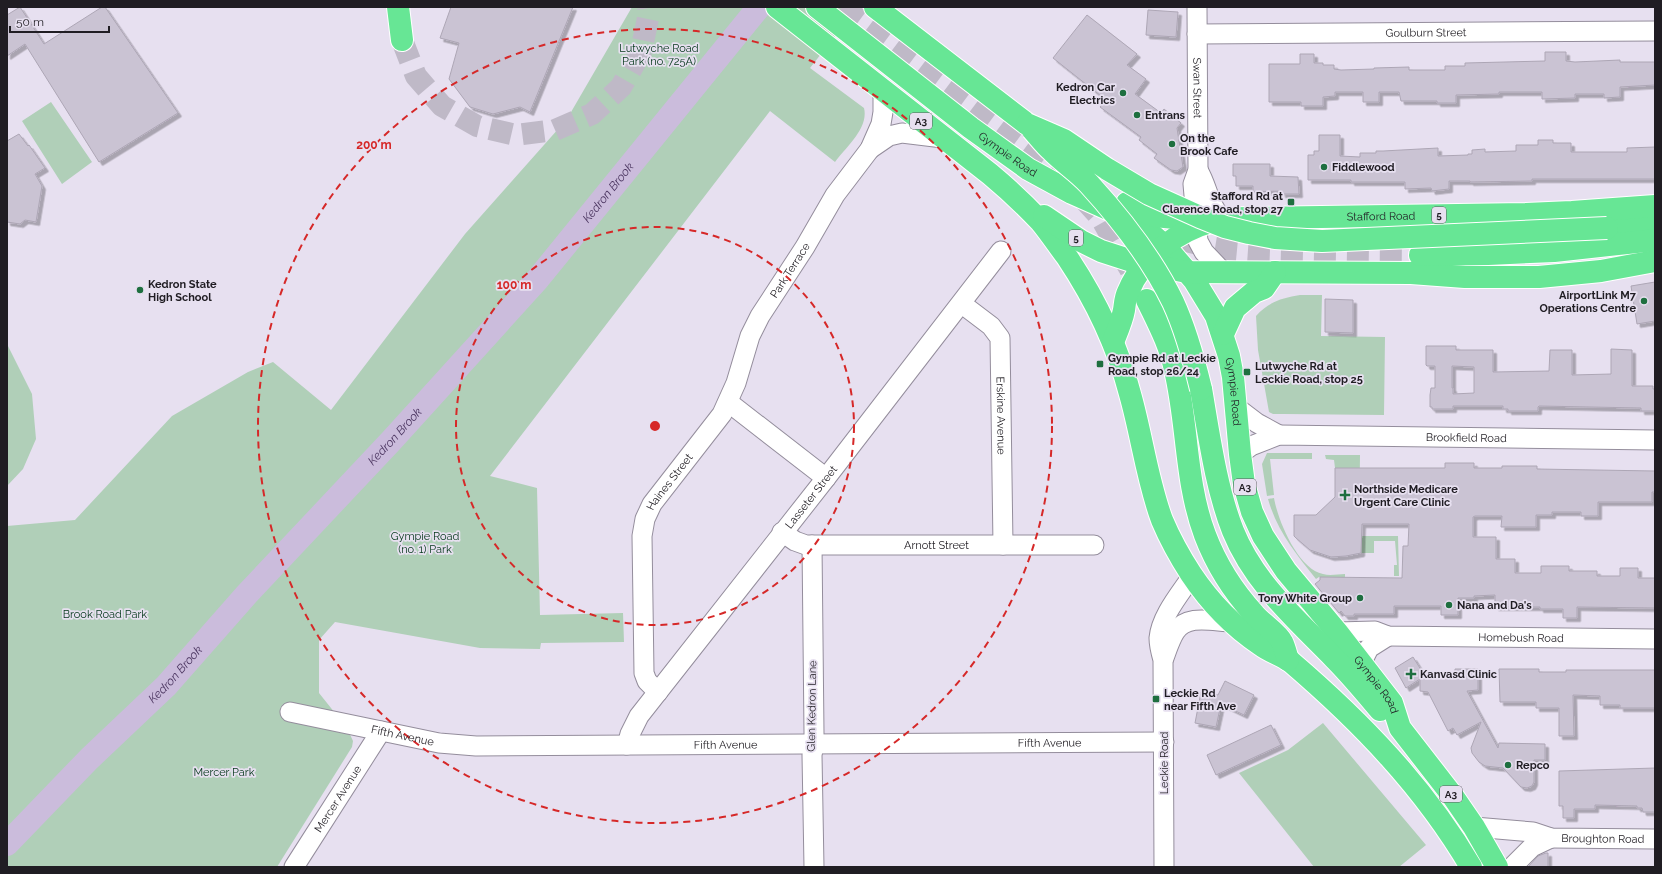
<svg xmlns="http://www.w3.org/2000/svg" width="1662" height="874" font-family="Raleway,sans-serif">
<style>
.green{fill:#b0cfb8}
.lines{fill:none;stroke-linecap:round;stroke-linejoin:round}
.river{stroke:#cbbcdc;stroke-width:24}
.building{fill:#cac3d3;stroke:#ada6b5;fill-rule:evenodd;filter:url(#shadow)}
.highway-tunnel{stroke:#bfb9c7;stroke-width:22;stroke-dasharray:22 11;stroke-linecap:butt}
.minor-casing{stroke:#948d9c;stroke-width:21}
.highway-casing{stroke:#fff;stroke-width:24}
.minor{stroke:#fff;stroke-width:19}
.highway{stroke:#67e695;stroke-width:22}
.highway-bridge-casing{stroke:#fff;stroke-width:24;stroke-linecap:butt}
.highway-bridge{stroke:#67e695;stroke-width:22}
.ring{fill:none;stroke:#d62828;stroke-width:2;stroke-dasharray:7 5}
.poi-dot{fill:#1e6f3f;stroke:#e7e0f0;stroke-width:1.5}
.labels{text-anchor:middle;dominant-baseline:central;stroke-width:3.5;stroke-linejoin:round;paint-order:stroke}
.shield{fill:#e7e0f0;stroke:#5c5860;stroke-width:1}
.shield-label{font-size:10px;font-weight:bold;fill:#201d23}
.street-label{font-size:11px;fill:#201d23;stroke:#e7e0f0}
.park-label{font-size:11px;fill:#003517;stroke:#e7e0f0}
.poi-label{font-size:11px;font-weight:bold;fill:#201d23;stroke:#e7e0f0;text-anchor:start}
.water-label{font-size:12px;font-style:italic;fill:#4c3661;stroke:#e7e0f0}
.centre{fill:#d62828;stroke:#e7e0f0;stroke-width:2}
.ring-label{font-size:12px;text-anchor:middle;font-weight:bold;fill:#d62828;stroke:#e7e0f0;stroke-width:3.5;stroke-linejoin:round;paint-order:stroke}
</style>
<defs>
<filter id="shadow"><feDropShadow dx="3.5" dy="3.5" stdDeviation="0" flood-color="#0004"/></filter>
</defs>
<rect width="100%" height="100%" fill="#e7e0f0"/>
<path class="green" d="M632,7H858L810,68L864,108C869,128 846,147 835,162L770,111L490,476L537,488L540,615L623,613L624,642L541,643L540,649L480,648L335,622L319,640V693L347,728L353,741L352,747L277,867H7V526L75,520L172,416L248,372L273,362L331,410L465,234L567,119Z
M51,102L92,162L62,184L22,121Z
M1300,295H1322L1321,336L1385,337L1384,415L1284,414H1273L1269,412L1258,350L1256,316C1268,302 1282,298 1300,295Z
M7,344L32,394L36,439L23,469L7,486Z
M1267,453H1312V459H1270L1274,495L1267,496L1262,464Z
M1325,455H1360L1359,536H1398L1399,576H1394V565H1397L1395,541H1374V553H1361V540L1356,539L1354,534V468H1335L1334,460L1326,459Z
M1274,498C1278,521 1298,569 1323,574C1330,576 1338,574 1345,574V578L1319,577L1316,579C1296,554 1277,531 1268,499Z
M1323,723L1426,845L1399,867H1314L1239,773L1288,750Z"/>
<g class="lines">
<path class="river" id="s1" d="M7,844L89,759L166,686L247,594L391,441L537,280L759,7"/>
</g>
<path class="building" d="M20,7L44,44L102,7H105L178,113L99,162L25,44L7,56V15Z
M451,7H573L530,112L520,107L493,114L470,107L449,79L459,43L440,38Z
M1148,10L1178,12L1176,37L1146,35Z
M1087,15L1137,54L1127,65L1146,79L1135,94L1161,113L1164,109L1181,123L1177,128L1183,167L1177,171L1171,170L1154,158L1157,154L1139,140L1141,137L1100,107L1106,100L1053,58Z
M1545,52H1566V61L1575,62L1620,60V62H1655V85L1620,87V97L1604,98V94H1575V98L1542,99V92H1499V94L1456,95V103H1437V101H1401L1399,92H1379V102H1363V92H1335V96L1323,97V106H1301V102H1269V64H1300V54H1314V63H1323V65H1334V69L1341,70L1374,69V68L1409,67V70H1445V66H1465V63L1545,61Z
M19,134L28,146L29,145L45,168L35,174L42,186L36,222L25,220L20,224L7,222V141Z
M1319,135H1340V156L1360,157V153H1376V151H1383L1438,148V156L1468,155V154H1472V150L1485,149V152L1516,151V145H1538V140H1553V143H1571V152H1627V148L1655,147V179H1532V181L1470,182V181H1449V189L1432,191L1431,188L1405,189V182H1351V180H1308V155H1314V151H1319Z
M1233,164H1270V176L1298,177L1299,194H1282V191L1253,192V186H1236V176H1233Z
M1655,282V321L1637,324L1631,286Z
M1325,299L1353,300V333L1325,332Z
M1426,346H1456V350H1493V372L1549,371L1550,350H1572V375L1611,374V349L1632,350V386H1653V389H1655V411H1641V408L1539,406L1538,407V411H1508V409H1503V406H1453V409H1432V407H1430V395L1431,388H1435V366H1427L1426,365ZM1452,366L1474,367V393L1453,394V388H1452Z
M1445,463H1474V468H1502V466H1537V469L1655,471V492H1652V502H1598V516H1581V512H1552V515H1536V527H1501L1502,516H1475L1473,517V537H1496V559H1515V573H1541V566H1569V571H1597V576H1620V568H1638V578H1655V608L1577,607V618H1563V609H1540V607H1495V595L1474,596V598H1458V615H1441V606H1394V614H1354V616H1345L1341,611L1339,613L1315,584L1320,580V577L1402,578L1403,546H1408L1409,524H1362L1361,553L1346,556L1331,557L1310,550L1296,538L1294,536V515H1316L1335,497V468H1445Z
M1413,657L1423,673H1455V669H1478V690L1467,691L1498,748L1499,743L1545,744V760H1534V782L1532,786L1527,788L1521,787L1503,768L1485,766L1479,762L1472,753L1471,748L1481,722L1457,735L1453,728L1448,731L1428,692L1420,691V679L1406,688L1395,668Z
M1499,669H1539V672H1566V670H1655V708H1620V705H1600V696L1573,695L1574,736H1559V708H1536V702H1500Z
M1225,681L1254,695L1244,715L1221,704L1216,727L1195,723L1201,692L1218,695Z
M1271,725L1281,745L1216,775L1207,755Z
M1655,768V812H1643L1642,808H1637V806L1595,805V809H1574V818H1563V806H1559V771Z
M1546,853H1548V867H1528L1538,856Z"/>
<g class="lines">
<path class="highway-tunnel" d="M842,7L1071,178
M402,40L416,76L442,106L477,126L516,135L555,130L592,114L621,87L641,52L649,13L648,7
M1082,197L1101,218L1131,271
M1183,240C1219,251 1257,252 1295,253C1337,254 1378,255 1420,255"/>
<defs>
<g id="minor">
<path id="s2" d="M1197,7L1198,170L1193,184L1198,241L1204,252L1224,273"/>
<path id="s3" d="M1197,34L1655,31"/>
<path d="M870,149L889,136L902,133L943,138"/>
<path d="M1198,170C1209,189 1207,202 1223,220"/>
<path id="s4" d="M962,304L991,326L1000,338L1003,545"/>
<path d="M728,402L826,478"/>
<path d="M1236,407L1257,423L1279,435"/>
<path id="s5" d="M1240,454L1251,446L1279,435L1655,440"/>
<path id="s6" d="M782,532L795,541L806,545H1094"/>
<path d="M812,545L814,733V745L812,755L814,867"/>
<path id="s7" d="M1337,632L1375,631L1388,636L1655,639"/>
<path d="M1164,658C1167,650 1170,640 1175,632C1187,613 1214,622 1233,622"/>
<path d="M1361,664L1369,648L1388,636"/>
<path id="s8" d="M658,692L647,681L644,673L642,536L645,519L652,504L722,414L736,383L750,336L760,316L805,247L835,195L870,149L881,124L883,112V91"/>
<path id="s9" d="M290,712L439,743L476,746L1164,742"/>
<path id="s10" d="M627,745L630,734L639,716L826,478L1001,251"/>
<path id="s11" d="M1474,827L1533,832L1551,838L1655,839"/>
<path id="s12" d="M294,867L381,731"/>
<path d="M1164,867L1163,660C1161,653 1159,646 1159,638C1161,616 1180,594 1192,576"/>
<path d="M1512,867L1532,847L1551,838"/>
</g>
<g id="highway">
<path d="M398,7L402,40"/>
<path d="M777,7L990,174C1008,189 1025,205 1041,222C1050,233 1058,245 1067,257C1095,299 1117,344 1130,394C1142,436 1147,480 1162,520C1170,539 1180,557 1191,574C1209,601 1234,627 1261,645C1270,652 1282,655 1291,662C1361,722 1424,787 1471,867"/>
<path id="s13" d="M817,7L971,128L1028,169L1072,193L1126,217L1142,226L1164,245L1194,280L1216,316L1229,356L1233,377L1240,454L1244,484L1252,512L1263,536L1286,571L1337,632L1392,703L1400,728L1452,795L1474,827L1497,867"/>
<path d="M875,7L1027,124"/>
<path d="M1127,203L1154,216L1175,218"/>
<path d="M1044,216L1081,241L1101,251L1135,262L1187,272L1411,273L1465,277H1539L1601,271L1655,261"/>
<path d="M1607,228L1655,223"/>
<path d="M1420,255L1488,254L1554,251L1655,240"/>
<path d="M1147,300C1158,323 1170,345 1175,370C1188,425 1185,482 1205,535C1216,564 1233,591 1254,614C1261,623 1278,633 1282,642C1285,648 1286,654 1288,660"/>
<path d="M1223,334L1235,308L1254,292L1264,288L1275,272"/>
<path id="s14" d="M1113,342C1117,332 1122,321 1124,310C1125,304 1125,298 1128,292C1143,256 1177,231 1214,221C1225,218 1236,218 1247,218L1526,214L1572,212L1655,206"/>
<path d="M1201,389C1209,435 1216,488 1233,531C1254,583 1296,619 1334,658C1350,674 1365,692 1380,710"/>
</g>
</defs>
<use href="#minor" class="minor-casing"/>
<use href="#highway" class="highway-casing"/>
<use href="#minor" class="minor"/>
<use href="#highway" class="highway"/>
<defs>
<path id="highway-bridge" d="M1027,124L1064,140L1107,169L1149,194L1200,217L1225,227L1249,233L1275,238L1322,241L1607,228
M1032,129C1039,137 1045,145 1052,151C1064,163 1078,172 1089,184C1121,219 1152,259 1173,302C1186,330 1194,360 1201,389"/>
</defs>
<use href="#highway-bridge" class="highway-bridge-casing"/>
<use href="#highway-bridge" class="highway-bridge"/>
</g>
<g class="ring">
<circle cx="655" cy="426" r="199"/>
<circle cx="655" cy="426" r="397"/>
</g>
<g class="poi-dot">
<circle cx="1123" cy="93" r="4"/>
<circle cx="1137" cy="115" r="4"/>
<circle cx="1172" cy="144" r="4"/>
<circle cx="1324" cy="167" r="4"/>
<rect x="1287" y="198" width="8" height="8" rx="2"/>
<circle cx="140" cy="290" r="4"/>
<circle cx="1644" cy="301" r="4"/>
<rect x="1096" y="360" width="8" height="8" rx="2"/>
<rect x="1243" y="368" width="8" height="8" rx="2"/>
<path d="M1343 489h4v4h4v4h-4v4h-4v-4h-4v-4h4z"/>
<circle cx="1360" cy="598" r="4"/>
<circle cx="1449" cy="605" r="4"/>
<path d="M1409 668h4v4h4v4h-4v4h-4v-4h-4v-4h4z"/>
<rect x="1152" y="695" width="8" height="8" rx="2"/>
<circle cx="1508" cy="765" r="4"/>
</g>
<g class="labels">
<g class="shield">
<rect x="910" y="113" width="22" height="16" rx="3"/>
<rect x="1432" y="207" width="14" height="16" rx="3"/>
<rect x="1069" y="230" width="14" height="16" rx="3"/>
<rect x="1234" y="479" width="22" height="16" rx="3"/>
<rect x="1440" y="786" width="22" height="16" rx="3"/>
</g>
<g class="shield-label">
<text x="921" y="121">A3</text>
<text x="1439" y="215">5</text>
<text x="1076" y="238">5</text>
<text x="1245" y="487">A3</text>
<text x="1451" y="794">A3</text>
</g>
<g class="street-label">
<text stroke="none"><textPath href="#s3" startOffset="229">Goulburn Street</textPath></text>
<text stroke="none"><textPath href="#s2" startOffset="81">Swan Street</textPath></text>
<text stroke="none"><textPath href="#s13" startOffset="241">Gympie Road</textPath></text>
<text stroke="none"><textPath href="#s14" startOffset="335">Stafford Road</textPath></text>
<text stroke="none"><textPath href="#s8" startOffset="469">Park Terrace</textPath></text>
<text stroke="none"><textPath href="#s13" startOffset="589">Gympie Road</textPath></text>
<text stroke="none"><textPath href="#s4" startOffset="129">Erskine Avenue</textPath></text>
<text stroke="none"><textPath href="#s5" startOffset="231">Brookfield Road</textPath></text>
<text stroke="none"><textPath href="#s8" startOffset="223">Haines Street</textPath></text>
<text stroke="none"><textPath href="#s10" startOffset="310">Lasseter Street</textPath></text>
<text stroke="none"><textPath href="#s6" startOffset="158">Arnott Street</textPath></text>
<text stroke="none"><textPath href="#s7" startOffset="185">Homebush Road</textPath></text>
<text stroke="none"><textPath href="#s13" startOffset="925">Gympie Road</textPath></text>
<text transform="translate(812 706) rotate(-89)">Glen Kedron Lane</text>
<text stroke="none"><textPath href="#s9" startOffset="115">Fifth Avenue</textPath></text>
<text stroke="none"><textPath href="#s9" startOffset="763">Fifth Avenue</textPath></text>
<text stroke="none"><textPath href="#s9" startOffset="439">Fifth Avenue</textPath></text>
<text transform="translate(1164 763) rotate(-90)">Leckie Road</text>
<text stroke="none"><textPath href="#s12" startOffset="81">Mercer Avenue</textPath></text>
<text stroke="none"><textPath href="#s11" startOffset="130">Broughton Road</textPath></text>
</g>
<g class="park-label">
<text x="659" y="48">Lutwyche Road<tspan x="659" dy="13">Park (no. 725A)</tspan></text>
<text x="425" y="536">Gympie Road<tspan x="425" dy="13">(no. 1) Park</tspan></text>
<text x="105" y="614">Brook Road Park</text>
<text x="224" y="772">Mercer Park</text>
</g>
<g class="poi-label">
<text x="1115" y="87" text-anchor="end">Kedron Car<tspan x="1115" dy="13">Electrics</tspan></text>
<text x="1145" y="115">Entrans</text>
<text x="1180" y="138">On the<tspan x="1180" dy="13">Brook Cafe</tspan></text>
<text x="1332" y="167">Fiddlewood</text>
<text x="1283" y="196" text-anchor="end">Stafford Rd at<tspan x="1283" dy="13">Clarence Road, stop 27</tspan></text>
<text x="148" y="284">Kedron State<tspan x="148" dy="13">High School</tspan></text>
<text x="1636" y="295" text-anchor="end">AirportLink M7<tspan x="1636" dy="13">Operations Centre</tspan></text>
<text x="1108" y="358">Gympie Rd at Leckie<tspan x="1108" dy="13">Road, stop 26/24</tspan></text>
<text x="1255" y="366">Lutwyche Rd at<tspan x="1255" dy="13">Leckie Road, stop 25</tspan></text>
<text x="1354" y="489">Northside Medicare<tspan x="1354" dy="13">Urgent Care Clinic</tspan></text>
<text x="1352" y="598" text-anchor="end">Tony White Group</text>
<text x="1457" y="605">Nana and Da's</text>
<text x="1420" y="674">Kanvasd Clinic</text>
<text x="1164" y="693">Leckie Rd<tspan x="1164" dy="13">near Fifth Ave</tspan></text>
<text x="1516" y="765">Repco</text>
</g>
<g class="water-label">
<text stroke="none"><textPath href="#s1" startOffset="887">Kedron Brook</textPath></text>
<text stroke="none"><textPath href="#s1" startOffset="563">Kedron Brook</textPath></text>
<text stroke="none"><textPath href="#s1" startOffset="239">Kedron Brook</textPath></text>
</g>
</g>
<circle cx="655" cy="426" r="6" class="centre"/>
<g class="ring-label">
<text x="374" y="149">200 m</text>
<text x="514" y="289">100 m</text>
</g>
<rect width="1662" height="874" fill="none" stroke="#201d23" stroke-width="16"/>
<path d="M10 26v6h99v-6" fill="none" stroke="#201d23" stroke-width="2"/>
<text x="16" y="26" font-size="12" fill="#201d23" stroke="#e7e0f0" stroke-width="3" paint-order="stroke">50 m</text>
</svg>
